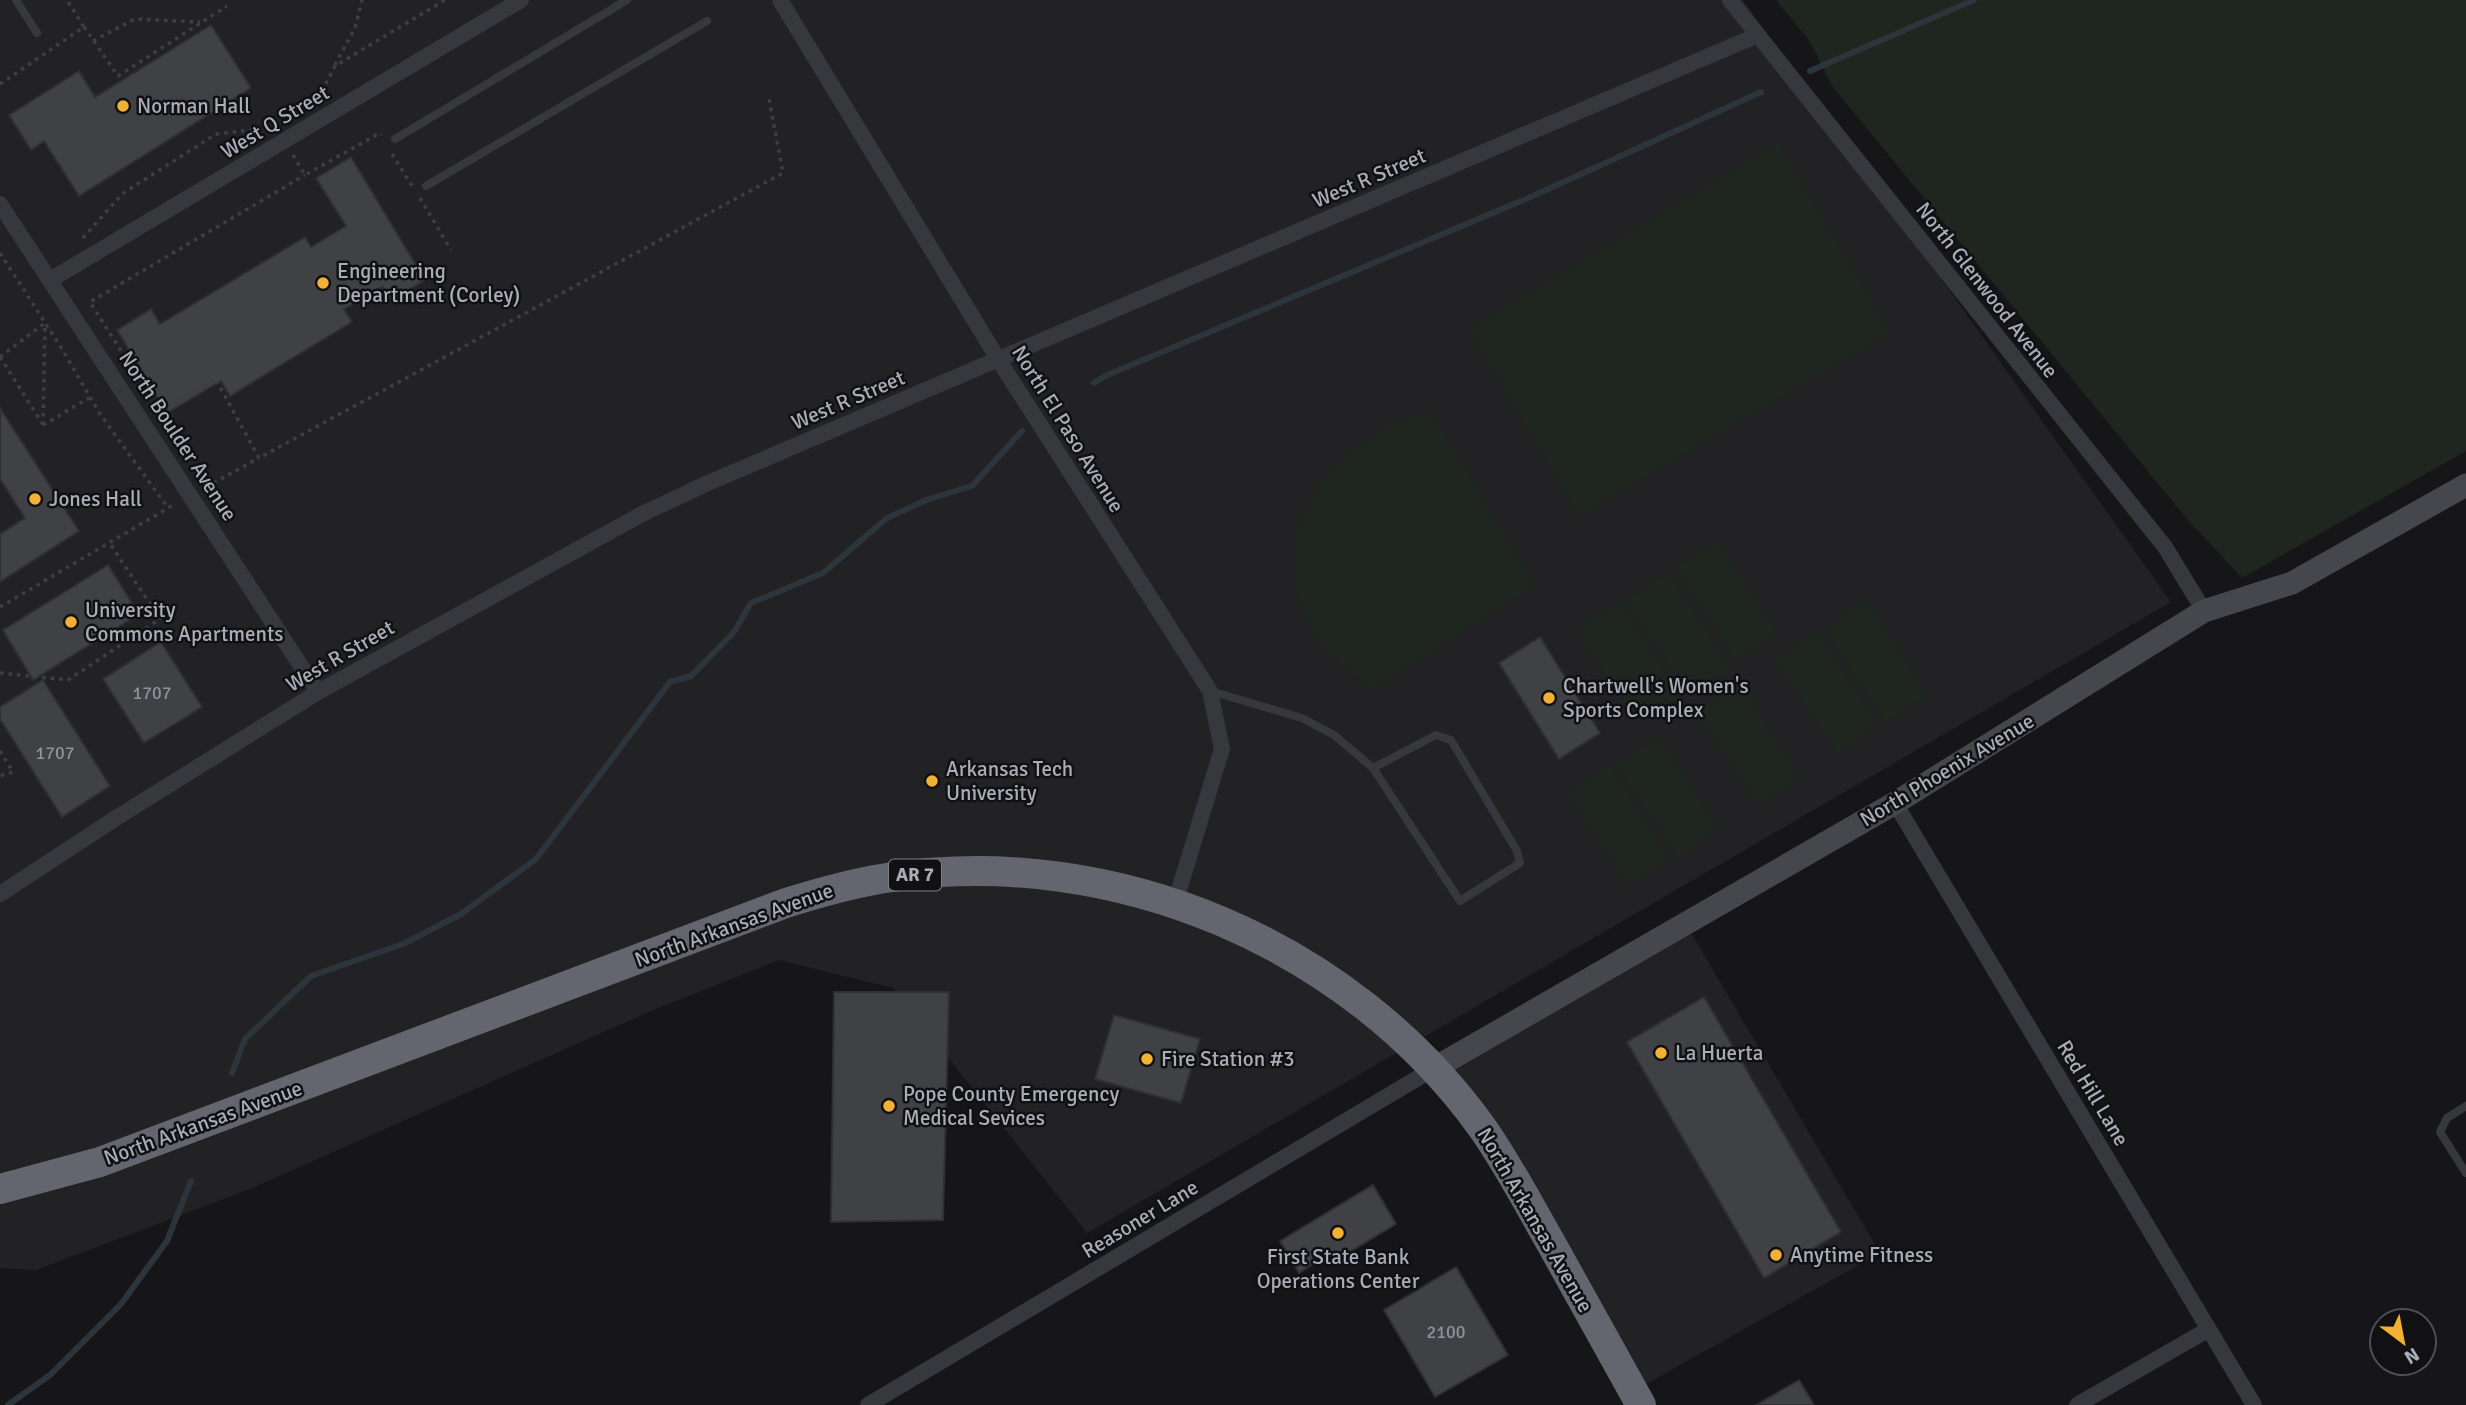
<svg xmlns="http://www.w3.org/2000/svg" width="2466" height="1405" font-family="Signika,sans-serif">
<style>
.built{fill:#222225}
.green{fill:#1e261f}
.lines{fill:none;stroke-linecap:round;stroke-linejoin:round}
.stream{stroke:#2c353c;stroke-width:6}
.building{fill:#404145;stroke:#303034;stroke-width:2}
.path{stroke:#3d3f44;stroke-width:3.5;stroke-dasharray:3.5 5;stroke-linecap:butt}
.lane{stroke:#37383d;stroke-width:8}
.street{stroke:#37383d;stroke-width:16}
.secondary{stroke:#45474d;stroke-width:23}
.highway{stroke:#63666e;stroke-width:30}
.poi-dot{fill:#f2b134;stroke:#111113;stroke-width:2.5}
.labels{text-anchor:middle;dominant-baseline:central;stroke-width:5;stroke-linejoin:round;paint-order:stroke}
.number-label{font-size:18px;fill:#8e929b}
.shield{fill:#111113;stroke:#7b7e86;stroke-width:2}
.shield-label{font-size:19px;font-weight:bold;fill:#a8adb8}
.poi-label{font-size:21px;fill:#a8adb8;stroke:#111113;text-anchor:start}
.street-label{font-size:21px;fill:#a8adb8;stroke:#111113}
</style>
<rect width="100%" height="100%" fill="#161618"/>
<path class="built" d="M0,0H1743L2171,602L1087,1233L893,988L779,960L651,1011L250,1189L36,1270L0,1268Z
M1686,924L1880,1253L1634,1391L1433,1069Z"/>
<path class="green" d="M1776,0H2466V451L2242,578L2187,519L1832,86L1809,40Z
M1779,142L1891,333L1579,517L1468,329Z
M1432,412L1536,586L1372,691L1320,646L1296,593L1295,530L1327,471L1389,423Z
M1718,539L1779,634L1736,662L1674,568Z
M1669,571L1730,667L1688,694L1625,601Z
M1867,599L1928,695L1886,723L1823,629Z
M1620,600L1681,696L1638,724L1575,629Z
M1818,630L1879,726L1837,754L1774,660Z
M1740,682L1801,778L1758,806L1696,712Z
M1660,735L1720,830L1678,859L1615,764Z
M1610,764L1671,859L1628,887L1566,793Z"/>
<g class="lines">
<path class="stream" d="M1810,71L1974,0
M1094,383L1105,376L1533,196L1761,92
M232,1073L245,1039L311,976L403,944L461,914L536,859L670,682L691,676L734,632L751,603L823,573L887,518L929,499L972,486L1022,431
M8,1405L50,1375L121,1304L167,1241L191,1181"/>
</g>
<path class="building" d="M211,25L251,88L79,196L44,141L31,150L9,115L79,71L95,97Z
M351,157L425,280L391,301L382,287L344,309L352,322L230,396L221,381L167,413L117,330L151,309L160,324L305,237L311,247L346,226L316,178Z
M0,408L79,531L0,582V534L25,518L0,479Z
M108,565L139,614L33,680L3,630Z
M1540,637L1600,733L1559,759L1499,663Z
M161,642L202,707L144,743L103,679Z
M43,680L110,786L62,817L0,719V707Z
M834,992H949L943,1220L831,1222Z
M1704,997L1841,1232L1764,1278L1627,1042Z
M1114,1015L1200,1039L1181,1103L1095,1079Z
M1373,1185L1396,1224L1338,1259L1334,1251L1299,1273L1280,1241Z
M1456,1267L1508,1355L1435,1397L1384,1310Z
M1799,1380L1814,1405H1756Z"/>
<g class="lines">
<path class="path" d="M84,27L118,76L227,6
M93,41L135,19L200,22
M335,65L355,28L362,0
M0,84L84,27L67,0
M318,99L335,66L445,0
M392,154L412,186
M293,155L305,175L380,133L381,135
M420,198L451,250
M83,238L122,194L216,134L269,128
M0,253L62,349L100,414L168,508
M0,357L42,423
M0,357L45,323
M130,365L90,302L305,175
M160,413L215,378L259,458L783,173L769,99
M43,425L45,326
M43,425L89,398
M206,487L259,458
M0,607L175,504
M0,673L68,680L160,619L109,542
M0,751L13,772L0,776"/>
<path class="lane" d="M16,0L37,33
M395,139L627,0
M426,186L707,21
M1210,691L1302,718L1334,735L1373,768L1460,901L1520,863L1517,851L1451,740L1436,735L1373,768
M2466,1106L2447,1118L2440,1132L2466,1173"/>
<path class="street" d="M780,0L998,359L1210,691L1222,749L1175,903
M1730,0L2165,547L2204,611
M0,204L318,692
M50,280L521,0
M1895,803L2254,1405
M0,894L116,818L318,692L644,513L708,483L1758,35
M868,1405L1433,1069
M2077,1405L2209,1329"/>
<path class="secondary" d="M1433,1069L1895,803L2204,611L2292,583L2466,485"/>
<path class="highway" d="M0,1189L100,1162L786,903C821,892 856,882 893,877C1116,845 1349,944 1481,1126C1508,1164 1529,1205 1552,1245C1582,1299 1612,1352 1641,1405"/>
</g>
<g class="poi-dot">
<circle cx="123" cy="106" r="7"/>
<circle cx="323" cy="283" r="7"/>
<circle cx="35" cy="499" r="7"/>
<circle cx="71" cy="622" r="7"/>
<circle cx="1549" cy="698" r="7"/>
<circle cx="932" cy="781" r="7"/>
<circle cx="1661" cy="1053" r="7"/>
<circle cx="1147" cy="1059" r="7"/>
<circle cx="889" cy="1106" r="7"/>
<circle cx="1338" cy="1233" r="7"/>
<circle cx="1776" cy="1255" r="7"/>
</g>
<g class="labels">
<g class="number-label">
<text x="152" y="693">1707</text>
<text x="55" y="753">1707</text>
<text x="1446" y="1332">2100</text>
</g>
<rect class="shield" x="889" y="859.5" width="52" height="31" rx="5"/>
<g class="shield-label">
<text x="915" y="875">AR 7</text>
</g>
<g class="poi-label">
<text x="137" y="106">Norman Hall</text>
<text x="337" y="271">Engineering<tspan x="337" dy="24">Department (Corley)</tspan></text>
<text x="49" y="499">Jones Hall</text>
<text x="85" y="610">University<tspan x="85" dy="24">Commons Apartments</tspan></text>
<text x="1563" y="686">Chartwell's Women's<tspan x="1563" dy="24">Sports Complex</tspan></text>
<text x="946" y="769">Arkansas Tech<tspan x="946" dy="24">University</tspan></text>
<text x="1675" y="1053">La Huerta</text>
<text x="1161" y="1059">Fire Station #3</text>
<text x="903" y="1094">Pope County Emergency<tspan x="903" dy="24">Medical Sevices</tspan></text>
<text x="1790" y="1255">Anytime Fitness</text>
<text x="1338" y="1257" text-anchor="middle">First State Bank<tspan x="1338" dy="24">Operations Center</tspan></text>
</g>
<g class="street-label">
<text transform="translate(275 122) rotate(-31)">West Q Street</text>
<text transform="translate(1369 178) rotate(-23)">West R Street</text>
<text transform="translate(1987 290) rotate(52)">North Glenwood Avenue</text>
<text transform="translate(848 400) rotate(-23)">West R Street</text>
<text transform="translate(1068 429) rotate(58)">North El Paso Avenue</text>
<text transform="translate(178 436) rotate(57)">North Boulder Avenue</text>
<text transform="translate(340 656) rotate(-30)">West R Street</text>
<text transform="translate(1947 770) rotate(-31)">North Phoenix Avenue</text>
<text transform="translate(734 925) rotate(-20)">North Arkansas Avenue</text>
<text transform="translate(2093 1093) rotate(59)">Red Hill Lane</text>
<text transform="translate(203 1123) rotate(-20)">North Arkansas Avenue</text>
<text transform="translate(1140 1219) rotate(-31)">Reasoner Lane</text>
<text transform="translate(1535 1220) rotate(60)">North Arkansas Avenue</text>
</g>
</g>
<g transform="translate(2403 1342) rotate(148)"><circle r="33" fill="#111113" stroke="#4d4f55" stroke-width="2"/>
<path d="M0-5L12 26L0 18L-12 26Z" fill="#f2b134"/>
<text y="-10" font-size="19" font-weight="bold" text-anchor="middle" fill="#a8adb8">N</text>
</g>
</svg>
